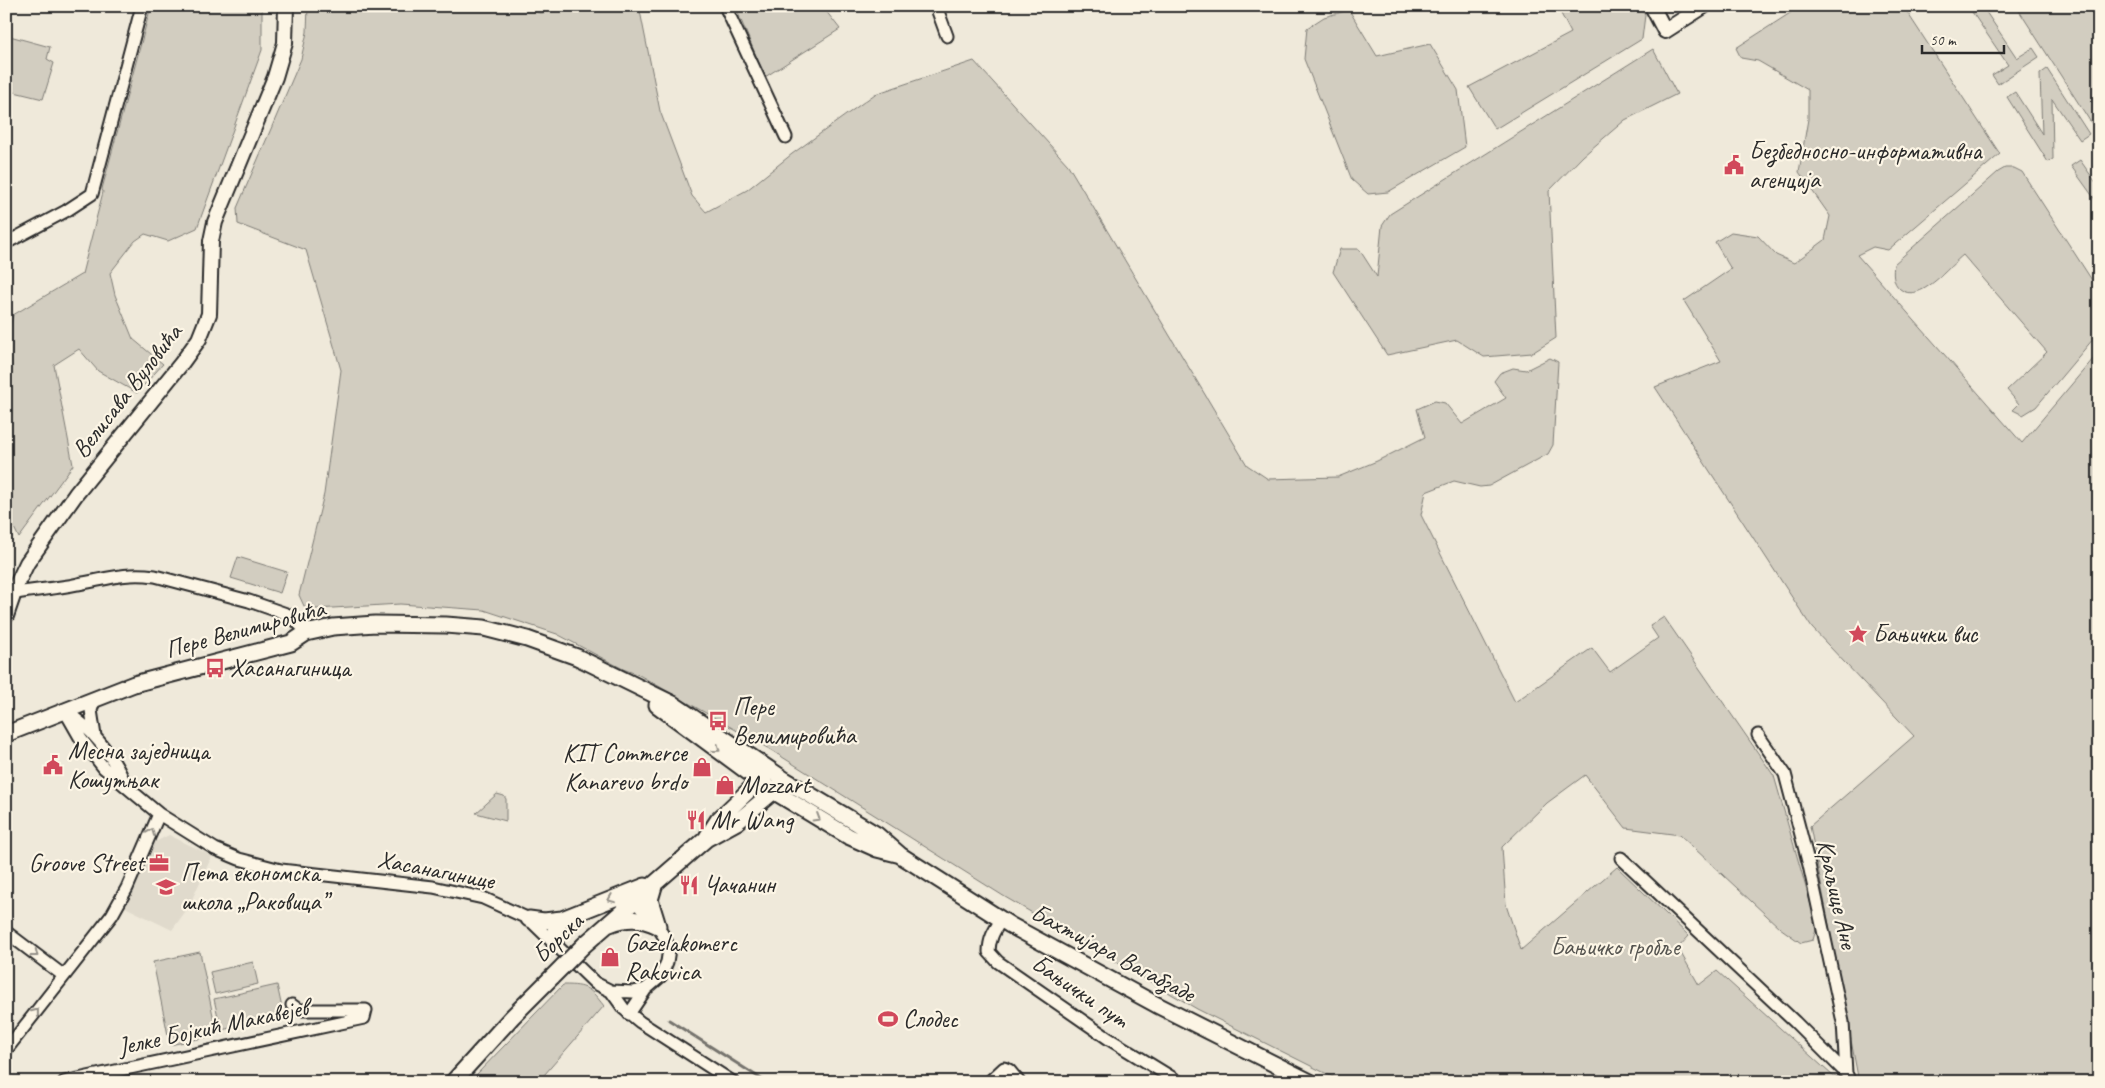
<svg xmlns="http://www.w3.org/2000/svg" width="2105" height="1088" font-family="Caveat,sans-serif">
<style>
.built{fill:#e0dacc}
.green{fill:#d2cdc0;stroke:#7e7c76}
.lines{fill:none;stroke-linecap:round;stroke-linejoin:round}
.stream{stroke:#75736d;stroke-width:3}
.minor-casing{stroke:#2b2b2b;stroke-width:15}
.tertiary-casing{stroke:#2b2b2b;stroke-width:18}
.secondary-casing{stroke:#2b2b2b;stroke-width:19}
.minor{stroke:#fcf5e5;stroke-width:11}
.tertiary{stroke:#fcf5e5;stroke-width:14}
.secondary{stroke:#fcf5e5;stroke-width:15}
.secondary-bridge-casing{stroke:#2b2b2b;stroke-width:19;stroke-linecap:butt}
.secondary-bridge{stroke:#fcf5e5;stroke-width:15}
.oneway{stroke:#949088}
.labels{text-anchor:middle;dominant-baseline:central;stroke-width:4.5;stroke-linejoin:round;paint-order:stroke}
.poi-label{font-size:25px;fill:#2b2b2b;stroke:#fcf5e5;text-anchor:start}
.street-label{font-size:25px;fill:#2b2b2b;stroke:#fcf5e5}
.park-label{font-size:25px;fill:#555450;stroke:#fcf5e5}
</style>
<rect width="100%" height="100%" fill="#efe9da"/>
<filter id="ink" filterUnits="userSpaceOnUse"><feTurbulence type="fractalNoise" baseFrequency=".02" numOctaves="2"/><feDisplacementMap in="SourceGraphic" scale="10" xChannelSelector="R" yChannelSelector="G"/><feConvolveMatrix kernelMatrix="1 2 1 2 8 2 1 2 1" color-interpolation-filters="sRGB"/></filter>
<g filter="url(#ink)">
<path class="built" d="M169,835L212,856L188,908L172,930L125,907L155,842Z"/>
<path class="green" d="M151,6H262V50L197,228L168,241L145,234L135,241L110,273L115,295L133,339L163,364L137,393L98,371L79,349L54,365L73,465L19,538L6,511L7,339L13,315L82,274L103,192L102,189Z
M308,6H518L540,13L597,6H639L660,111L692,196L706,212L747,190L792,154L875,94L974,61L1068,165L1247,465L1268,479L1338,477L1377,461L1425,437L1417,409L1435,401L1445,403L1462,424L1506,398L1494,381L1500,373L1513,368L1526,370L1550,358L1558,362L1553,445L1548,454L1489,486L1480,487L1454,481L1426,492L1421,515L1515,702L1592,648L1610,672L1658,638L1650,626L1664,617L1774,776L1817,926L1813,940L1801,943L1780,928L1680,835L1626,828L1585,775L1547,803L1502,847L1506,905L1521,950L1617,867L1689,936L1678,948L1699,985L1717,971L1833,1076L1857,1082H1343L1197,1009L1005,897L771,750L639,675L623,669L557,634L484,610L400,604L316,609L304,606L299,595L324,494L341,370L306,250L238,224L237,208L301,59L307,32Z
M735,6H822L840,29L765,77Z
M1557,6H1638L1645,15L1642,39L1495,129L1469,87L1571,33Z
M1801,6H1903L2000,154L1888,250L1873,247L1857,255L2022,443L2099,352V1082H1859L1810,826L1914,736L1812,628L1655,387L1721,361L1684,301L1731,269L1715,242L1731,232L1758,236L1776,255L1794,263L1825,240L1830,216L1799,172L1808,119V90L1758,61L1741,58L1736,48Z
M1974,6H1982L2017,58L2033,48L2039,57L1998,84L1992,75L2008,65L1970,9Z
M2016,6H2099V135Z
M1349,10L1377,56L1430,44L1458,90L1465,147L1388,192L1368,194L1352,180L1304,59L1307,28L1324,17Z
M6,35L50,47L47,59L54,63L43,99L6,90Z
M1653,49L1677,94L1625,120L1583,156L1549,191L1556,338L1532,353L1484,357L1457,340L1387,355L1333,272L1340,249H1359L1377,277L1382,226L1390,214Z
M2047,69L2089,134L2080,140L2052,99L2053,159L2048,162L2007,97L2015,92L2042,134L2040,74Z
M2080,160L2099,187V205L2071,166Z
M2005,168H2014L2022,172L2099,291V332L2036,407L2023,415L2013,410L2019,404L2007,390L2047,352L1963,255C1949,266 1920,305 1900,289C1892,282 1893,273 1894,264L1998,172Z
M238,557L287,572L280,593L231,578Z
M497,794L504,796L506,799V821L476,813Z
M200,952L217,1035L170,1045L153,962Z
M253,962L258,984L215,994L210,972Z
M277,985L284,1017L221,1030L214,999Z
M563,985C587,985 590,988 604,1006L538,1082H485L476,1075Z"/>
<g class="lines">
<path class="stream" d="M669,1020L766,1082"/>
<defs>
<path id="minor" d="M725,6L786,137
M936,6L947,36
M6,243L66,211L92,194L142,6
M8,594C31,590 55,589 78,584C107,579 124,572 155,576L249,601L292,616L300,625L312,631
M95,699L91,710L95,736
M65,711L81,739L104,768L159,814L215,849L239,859L281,870L433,887L483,898L529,919L595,983L611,991L633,992L646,989L661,976L667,962L669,949L665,938L654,921L634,901
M66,712C91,727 112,755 124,781
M1758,735L1785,774L1809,865L1843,1022L1846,1073
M1621,858L1795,1022L1846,1073L1850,1082
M1001,920C994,931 989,939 989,952L998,962L1109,1039L1179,1082
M6,932L64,976
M611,991L624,1009L640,1022L733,1082
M629,1014L646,989
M6,1050L112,915L127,888L159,814
M64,1082L364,1018L366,1010H299L292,1005
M989,1082L1004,1068L1009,1070L1019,1082"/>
<path id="tertiary" d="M1652,6L1665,31L1704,6
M6,616L17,584L27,563L76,494L181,364L199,339L209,314L211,241L215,222L275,77L285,43L286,6"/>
<path id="secondary" d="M657,705L775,792L848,836L877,849L897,854
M6,734L134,684L291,643L306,633L333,627L375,624L446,625L484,628L527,639L577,657L673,704L785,780L877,835L900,855L1010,925L1157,1005L1310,1082
M707,837L718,820L766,774
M655,883L650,900L658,926
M529,919L544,921L562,919L645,886
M610,924C628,917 641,918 658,926
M555,945V931L562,919
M584,945L706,839L737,822L780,786
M453,1082L512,1017L563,966"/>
</defs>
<use href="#minor" class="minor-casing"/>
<use href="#tertiary" class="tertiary-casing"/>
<use href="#secondary" class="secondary-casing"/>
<use href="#minor" class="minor"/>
<use href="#tertiary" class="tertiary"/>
<use href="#secondary" class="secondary"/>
<defs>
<path id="secondary-bridge" d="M563,966L584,945"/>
</defs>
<use href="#secondary-bridge" class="secondary-bridge-casing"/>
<use href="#secondary-bridge" class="secondary-bridge"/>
</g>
<defs><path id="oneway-chevron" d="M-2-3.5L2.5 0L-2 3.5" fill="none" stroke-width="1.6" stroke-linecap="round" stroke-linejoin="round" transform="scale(1.25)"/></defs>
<g class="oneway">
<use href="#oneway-chevron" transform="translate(717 749) rotate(36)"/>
<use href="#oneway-chevron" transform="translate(817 818) rotate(31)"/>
<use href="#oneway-chevron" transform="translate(151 832) rotate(-68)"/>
<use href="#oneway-chevron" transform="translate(611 899) rotate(158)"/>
<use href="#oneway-chevron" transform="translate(35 954) rotate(38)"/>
<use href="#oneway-chevron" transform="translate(36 1012) rotate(-52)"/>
</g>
</g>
<defs>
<symbol id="civic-bare" viewBox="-9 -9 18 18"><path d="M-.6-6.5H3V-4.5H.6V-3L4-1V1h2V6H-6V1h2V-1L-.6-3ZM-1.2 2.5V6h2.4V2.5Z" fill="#d1495b" stroke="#fcf5e5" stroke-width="2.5" paint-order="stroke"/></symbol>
<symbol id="sight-bare" viewBox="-9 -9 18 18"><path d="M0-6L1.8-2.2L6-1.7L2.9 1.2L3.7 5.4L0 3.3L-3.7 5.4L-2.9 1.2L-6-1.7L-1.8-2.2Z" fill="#d1495b" stroke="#fcf5e5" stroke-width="2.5" paint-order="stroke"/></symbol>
<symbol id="bus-bare" viewBox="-9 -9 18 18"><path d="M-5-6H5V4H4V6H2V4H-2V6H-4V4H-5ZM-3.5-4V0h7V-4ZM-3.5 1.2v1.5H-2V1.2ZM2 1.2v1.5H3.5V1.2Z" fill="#d1495b" stroke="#fcf5e5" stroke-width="2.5" paint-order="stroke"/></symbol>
<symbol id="shop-bare" viewBox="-9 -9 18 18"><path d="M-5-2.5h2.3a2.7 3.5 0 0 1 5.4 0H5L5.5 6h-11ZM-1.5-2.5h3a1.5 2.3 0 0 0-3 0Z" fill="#d1495b" stroke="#fcf5e5" stroke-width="2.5" paint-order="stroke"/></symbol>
<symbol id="restaurant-bare" viewBox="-9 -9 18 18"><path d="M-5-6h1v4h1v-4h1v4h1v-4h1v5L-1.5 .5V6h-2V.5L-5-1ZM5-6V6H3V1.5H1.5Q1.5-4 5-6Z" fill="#d1495b" stroke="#fcf5e5" stroke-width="2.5" paint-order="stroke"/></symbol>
<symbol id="office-bare" viewBox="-9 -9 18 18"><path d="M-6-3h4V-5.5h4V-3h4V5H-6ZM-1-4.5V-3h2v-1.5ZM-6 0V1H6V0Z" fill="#d1495b" stroke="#fcf5e5" stroke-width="2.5" paint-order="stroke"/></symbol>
<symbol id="school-bare" viewBox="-9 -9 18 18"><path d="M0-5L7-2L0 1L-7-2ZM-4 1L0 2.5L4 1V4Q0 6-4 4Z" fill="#d1495b" stroke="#fcf5e5" stroke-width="2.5" paint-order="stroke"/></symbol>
<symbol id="stadium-bare" viewBox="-9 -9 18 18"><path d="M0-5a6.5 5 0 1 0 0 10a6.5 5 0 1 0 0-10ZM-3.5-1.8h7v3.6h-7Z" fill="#d1495b" stroke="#fcf5e5" stroke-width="2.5" paint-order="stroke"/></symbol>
</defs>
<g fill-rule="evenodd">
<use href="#civic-bare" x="1720" y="151" width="28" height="28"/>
<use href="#sight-bare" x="1844" y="620" width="28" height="28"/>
<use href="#bus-bare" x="201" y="654" width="28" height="28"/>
<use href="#bus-bare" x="704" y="707" width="28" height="28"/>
<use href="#civic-bare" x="39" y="751" width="28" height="28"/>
<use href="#shop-bare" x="688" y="753" width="28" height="28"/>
<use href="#shop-bare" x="711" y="771" width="28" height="28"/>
<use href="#restaurant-bare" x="682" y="806" width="28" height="28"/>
<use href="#office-bare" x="145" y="849" width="28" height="28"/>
<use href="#restaurant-bare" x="675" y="871" width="28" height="28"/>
<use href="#school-bare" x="152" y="873" width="28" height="28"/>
<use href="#shop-bare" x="596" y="943" width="28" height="28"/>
<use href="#stadium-bare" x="874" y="1005" width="28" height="28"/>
</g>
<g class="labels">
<g class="poi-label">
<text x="1749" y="151">Безбедносно-информативна<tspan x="1749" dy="29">агенција</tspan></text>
<text x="1873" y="634">Бањички вис</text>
<text x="230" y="668">Хасанагиница</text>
<text x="733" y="707">Пере<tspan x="733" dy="29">Велимировића</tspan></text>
<text x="68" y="751">Месна заједница<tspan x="68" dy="29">Кошутњак</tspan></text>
<text x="687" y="753" text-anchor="end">KIT Commerce<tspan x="687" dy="29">Kanarevo brdo</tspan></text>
<text x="740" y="785">Mozzart</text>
<text x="711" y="820">Mr Wang</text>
<text x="144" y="863" text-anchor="end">Groove Street</text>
<text x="181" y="873">Пета економска<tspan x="181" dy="29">школа „Раковица”</tspan></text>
<text x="704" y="885">Чачанин</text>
<text x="625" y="943">Gazelakomerc<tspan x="625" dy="29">Rakovica</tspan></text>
<text x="903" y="1019">Слодес</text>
</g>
<g class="street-label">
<text transform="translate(127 391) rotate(-52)">Велисава Вуловића</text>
<text transform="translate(245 629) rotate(-15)">Пере Велимировића</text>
<text transform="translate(436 870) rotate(11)">Хасанагинице</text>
<text transform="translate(1837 894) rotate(77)">Краљице Ане</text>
<text transform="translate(558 938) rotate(-44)">Борска</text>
<text transform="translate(1113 953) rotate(28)">Бахтијара Вагабзаде</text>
<text transform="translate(1080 991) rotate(34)">Бањички пут</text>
<text transform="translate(213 1027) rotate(-12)">Јелке Бојкић Макавејев</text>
</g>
<g class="park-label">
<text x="1615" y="947">Бањичко гробље</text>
</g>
</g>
<rect width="2105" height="1088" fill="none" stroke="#fcf5e5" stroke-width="25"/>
<rect x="12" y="12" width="2080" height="1063" fill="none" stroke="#2b2b2b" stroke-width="2" filter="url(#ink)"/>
<path d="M1922 45v8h82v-8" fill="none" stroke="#2b2b2b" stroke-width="2.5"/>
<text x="1930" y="45" font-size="15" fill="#2b2b2b" stroke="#fcf5e5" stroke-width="4" paint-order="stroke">50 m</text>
</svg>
